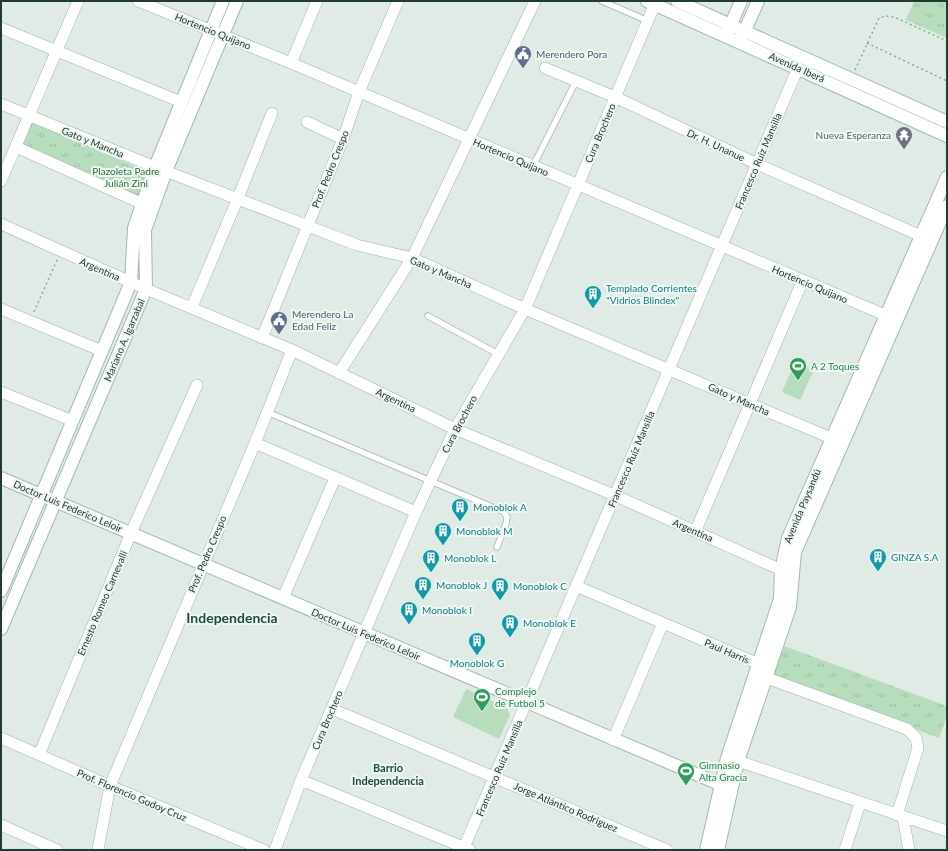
<svg xmlns="http://www.w3.org/2000/svg" width="948" height="851" font-family="Lato,sans-serif">
<style>
.park{fill:url(#park-tufts)}
.pitch{fill:#b8ddbd}
.lines{fill:none;stroke-linecap:round;stroke-linejoin:round}
.lane-casing{stroke:#a2b3aa;stroke-width:7}
.street-casing{stroke:#a2b3aa;stroke-width:12}
.secondary-casing{stroke:#a0baae;stroke-width:14}
.path{stroke:#7faf9a;stroke-width:1.5;stroke-dasharray:2 3;stroke-linecap:butt}
.lane{stroke:#fff;stroke-width:5.5}
.street{stroke:#fff;stroke-width:11}
.secondary{stroke:#fff;stroke-width:12}
.labels{text-anchor:middle;dominant-baseline:central;stroke-width:4;stroke-linejoin:round;paint-order:stroke}
.street-label{font-size:10px;fill:#203b30;stroke:#f0f7f3}
.service-label{font-size:10px;fill:#4e5e75;stroke:#f0f7f3;text-anchor:start}
.worship-label{font-size:10px;fill:#5b616d;stroke:#f0f7f3;text-anchor:end}
.park-label{font-size:10px;fill:#2a723d;stroke:#f0f7f3}
.culture-label{font-size:10px;fill:#0d838f;stroke:#f0f7f3;text-anchor:start}
.leisure-label{font-size:10px;fill:#27864d;stroke:#f0f7f3;text-anchor:start}
.neighbourhood-label{font-size:11px;font-weight:bold;fill:#1c4d3b;stroke:#f0f7f3}
.district-label{font-size:14px;font-weight:bold;fill:#1c4d3b;stroke:#f0f7f3}
</style>
<defs>
<pattern id="park-tufts" width="24" height="20" patternUnits="userSpaceOnUse"><rect width="24" height="20" fill="#b8ddbd"/><path d="M3 7l-1-3M5 7V3M7 7l1-3M15 17l-1-3M17 17v-4M19 17l1-3" fill="none" stroke="#9ebfa3"/></pattern>
</defs>
<rect width="100%" height="100%" fill="#dfebe4"/>
<path class="park" d="M914,1H947V38L906,20Z
M32,122L148,172L139,196L22,146Z
M784,646L947,706V716L939,738L773,677Z"/>
<path class="pitch" d="M795,362L814,370L800,400L782,392Z
M466,689L507,708L510,715L499,739L453,717Z"/>
<g class="lines">
<defs>
<path id="lane" d="M602,1L648,21
M533,166L576,81
M428,316L498,354
M267,412L504,512L507,517L506,524L497,547"/>
<path id="street" d="M138,1L291,63L885,315
M1,28L181,102
M291,63L317,1
M545,68L615,97L757,164L928,239
M1,104L155,167L357,245L412,258L525,309L831,438
M307,122L343,139
M16,147L143,204
M1,181L78,1
M1,224L146,289L292,350L455,429L614,495L788,573
M192,307L238,198L272,113
M1,309L102,351
M262,338L343,139L359,92L398,1
M339,373L412,258L535,1
M1,392L73,421
M255,443L416,512
M696,530L803,280
M576,586L759,664L767,678L907,729L916,738L918,748L897,815
M283,598L335,478
M332,709L667,850
M1,738L110,786L264,850
M613,740L663,623
M39,755L131,533L197,385
M738,761L947,831
M301,780L470,850
M903,817L909,850
M1,825L57,850
M98,850L110,786L255,443L292,350
M275,850L301,780L416,512L455,429L525,309L655,4
M463,850L798,68
M845,850L860,803"/>
<path id="secondary" d="M647,1L947,136
M677,1L947,122
M728,31L741,1
M742,37L758,1
M1,478L731,789
M1,591L131,282L134,228L155,167L223,1
M1,629L146,289L145,230L166,171L237,1
M706,850L727,758L780,599L781,570L788,538L947,177
M718,850L738,761L790,607L795,552L947,206"/>
</defs>
<use href="#lane" class="lane-casing"/>
<use href="#street" class="street-casing"/>
<use href="#secondary" class="secondary-casing"/>
<path class="path" d="M867,43L947,81
M855,70L879,18L886,16L894,17L947,41
M34,312L57,260"/>
<use href="#lane" class="lane"/>
<use href="#street" class="street"/>
<use href="#secondary" class="secondary"/>
</g>
<defs>
<symbol id="civic-pin" viewBox="-11 -11 22 30"><path d="M0 17L-7.5 6A9.5 9.5 0 1 1 7.5 6Z" fill="#5c6f8a" stroke="#f0f7f3"/><path d="M-.6-6.5H3V-4.5H.6V-3L4-1V1h2V6H-6V1h2V-1L-.6-3ZM-1.2 2.5V6h2.4V2.5Z" fill="#fff"/></symbol>
<symbol id="temple-pin" viewBox="-11 -11 22 30"><path d="M0 17L-7.5 6A9.5 9.5 0 1 1 7.5 6Z" fill="#6b7280" stroke="#f0f7f3"/><path d="M0-6L5-2H3V0L6.5 2.5H4V6H1.5V3h-3V6H-4V2.5H-6.5L-3 0V-2H-5Z" fill="#fff"/></symbol>
<symbol id="building-pin" viewBox="-11 -11 22 30"><path d="M0 17L-7.5 6A9.5 9.5 0 1 1 7.5 6Z" fill="#0f9aa8" stroke="#f0f7f3"/><path d="M-4-6H4V6H1V3H-1V6H-4ZM-2.5-4.3h1.7v1.8h-1.7ZM.8-4.3h1.7v1.8H.8ZM-2.5-1h1.7V.8h-1.7ZM.8-1h1.7V.8H.8Z" fill="#fff"/></symbol>
<symbol id="stadium-pin" viewBox="-11 -11 22 30"><path d="M0 17L-7.5 6A9.5 9.5 0 1 1 7.5 6Z" fill="#2e9e5b" stroke="#f0f7f3"/><path d="M0-5a6.5 5 0 1 0 0 10a6.5 5 0 1 0 0-10ZM-3.5-1.8h7v3.6h-7Z" fill="#fff"/></symbol>
</defs>
<g fill-rule="evenodd">
<use href="#civic-pin" x="513" y="44" width="20" height="27"/>
<use href="#temple-pin" x="894" y="125" width="20" height="27"/>
<use href="#building-pin" x="583" y="284" width="20" height="27"/>
<use href="#civic-pin" x="269" y="310" width="20" height="27"/>
<use href="#stadium-pin" x="788" y="356" width="20" height="27"/>
<use href="#building-pin" x="450" y="497" width="20" height="27"/>
<use href="#building-pin" x="433" y="521" width="20" height="27"/>
<use href="#building-pin" x="868" y="547" width="20" height="27"/>
<use href="#building-pin" x="421" y="548" width="20" height="27"/>
<use href="#building-pin" x="413" y="575" width="20" height="27"/>
<use href="#building-pin" x="490" y="576" width="20" height="27"/>
<use href="#building-pin" x="399" y="600" width="20" height="27"/>
<use href="#building-pin" x="500" y="613" width="20" height="27"/>
<use href="#building-pin" x="467" y="631" width="20" height="27"/>
<use href="#stadium-pin" x="472" y="687" width="20" height="27"/>
<use href="#stadium-pin" x="676" y="761" width="20" height="27"/>
</g>
<g class="labels">
<g class="street-label">
<text transform="translate(213 31) rotate(22)">Hortencio Quijano</text>
<text transform="translate(797 67) rotate(24)">Avenida Iberá</text>
<text transform="translate(600 133) rotate(-67)">Cura Brochero</text>
<text transform="translate(93 142) rotate(22)">Gato y Mancha</text>
<text transform="translate(716 145) rotate(25)">Dr. H. Unanue</text>
<text transform="translate(511 157) rotate(23)">Hortencio Quijano</text>
<text transform="translate(758 161) rotate(-67)">Francesco Ruiz Mansilla</text>
<text transform="translate(330 169) rotate(-68)">Prof. Pedro Crespo</text>
<text transform="translate(100 269) rotate(24)">Argentina</text>
<text transform="translate(441 272) rotate(23)">Gato y Mancha</text>
<text transform="translate(810 284) rotate(23)">Hortencio Quijano</text>
<text transform="translate(124 340) rotate(-67)">Mariano A. Igarzabal</text>
<text transform="translate(739 399) rotate(24)">Gato y Mancha</text>
<text transform="translate(396 400) rotate(26)">Argentina</text>
<text transform="translate(459 424) rotate(-62)">Cura Brochero</text>
<text transform="translate(631 459) rotate(-67)">Francesco Ruiz Mansilla</text>
<text transform="translate(68 506) rotate(23)">Doctor Luis Federico Leloir</text>
<text transform="translate(802 506) rotate(-67)">Avenida Paysandú</text>
<text transform="translate(693 530) rotate(24)">Argentina</text>
<text transform="translate(207 554) rotate(-67)">Prof. Pedro Crespo</text>
<text transform="translate(102 603) rotate(-67)">Ernesto Romeo Carnevalli</text>
<text transform="translate(366 634) rotate(23)">Doctor Luis Federico Leloir</text>
<text transform="translate(727 651) rotate(23)">Paul Harris</text>
<text transform="translate(327 720) rotate(-67)">Cura Brochero</text>
<text transform="translate(499 768) rotate(-67)">Francesco Ruiz Mansilla</text>
<text transform="translate(132 795) rotate(23)">Prof. Florencio Godoy Cruz</text>
<text transform="translate(566 807) rotate(23)">Jorge Atlántico Rodriguez</text>
</g>
<g class="service-label">
<text x="536" y="54">Merendero Pora</text>
<text x="292" y="314">Merendero La<tspan x="292" dy="12">Edad Feliz</tspan></text>
</g>
<g class="worship-label">
<text x="891" y="135">Nueva Esperanza</text>
</g>
<g class="park-label">
<text x="126" y="171">Plazoleta Padre<tspan x="126" dy="12">Julián Zini</tspan></text>
</g>
<g class="culture-label">
<text x="606" y="288">Templado Corrientes<tspan x="606" dy="12">"Vidrios Blindex"</tspan></text>
<text x="473" y="507">Monoblok A</text>
<text x="456" y="531">Monoblok M</text>
<text x="891" y="557">GINZA S.A</text>
<text x="444" y="558">Monoblok L</text>
<text x="436" y="585">Monoblok J</text>
<text x="513" y="586">Monoblok C</text>
<text x="422" y="610">Monoblok I</text>
<text x="523" y="623">Monoblok E</text>
<text x="477" y="663" text-anchor="middle">Monoblok G</text>
</g>
<g class="leisure-label">
<text x="811" y="366">A 2 Toques</text>
<text x="495" y="691">Complejo<tspan x="495" dy="12">de Futbol 5</tspan></text>
<text x="699" y="765">Gimnasio<tspan x="699" dy="12">Alta Gracia</tspan></text>
</g>
<g class="neighbourhood-label">
<text x="388" y="767">Barrio<tspan x="388" dy="13">Independencia</tspan></text>
</g>
<g class="district-label">
<text x="232" y="617">Independencia</text>
</g>
</g>
<rect width="948" height="851" fill="none" stroke="#203b30" stroke-width="4"/>
</svg>
